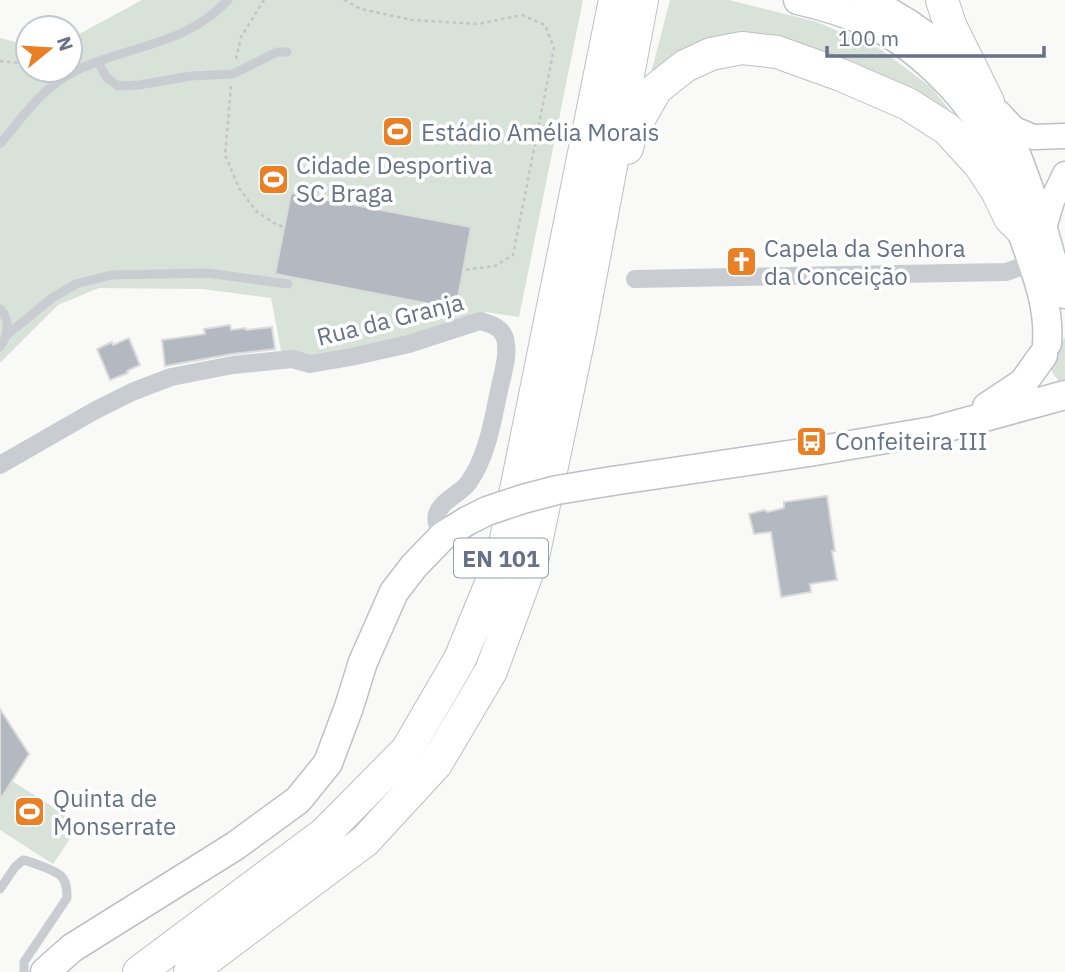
<svg xmlns="http://www.w3.org/2000/svg" width="1065" height="972" font-family="'IBM Plex Sans',sans-serif">
<style>
.green{fill:#d9e2d8}
.building{fill:#b4b9c1;stroke:#dbdbd9;stroke-width:2}
.lines{fill:none;stroke-linecap:round;stroke-linejoin:round}
.secondary-casing{stroke:#bec0c6;stroke-width:27}
.primary-casing{stroke:#bec0c5;stroke-width:31}
.highway-casing{stroke:#bebfc3;stroke-width:34}
.path{stroke:#c3c4c7;stroke-width:2.5;stroke-dasharray:3.5 3.5;stroke-linecap:butt}
.lane{stroke:#c9ccd0;stroke-width:9}
.street{stroke:#c9ccd0;stroke-width:18}
.secondary{stroke:#fff;stroke-width:24}
.primary{stroke:#fff;stroke-width:28}
.highway{stroke:#fff;stroke-width:32}
.primary-bridge-casing{stroke:#bec0c5;stroke-width:31;stroke-linecap:butt}
.primary-bridge{stroke:#fff;stroke-width:28}
.labels{text-anchor:middle;dominant-baseline:central;stroke-width:7;stroke-linejoin:round;paint-order:stroke}
.shield{fill:#fff;stroke:#959cac;stroke-width:2}
.shield-label{font-size:23px;font-weight:bold;fill:#677289}
.poi-label{font-size:24px;fill:#677289;stroke:#fff;text-anchor:start}
.street-label{font-size:24px;fill:#677289;stroke:#fff}
</style>
<rect width="100%" height="100%" fill="#f9f9f7"/>
<path class="green" d="M142,0H583L519,317L486,312L462,322L343,356H282L271,298L202,289L99,288L58,305L0,363V38L28,45V70H70V39Z
M670,0H729L817,22L880,49L931,87L966,131L787,42L650,77Z
M1065,338V385C1045,374 1045,349 1065,338Z
M12,781L80,824L53,864L0,830V800Z"/>
<path class="building" d="M291,193L471,227L456,309L275,274Z
M230,325L231,330L245,328L246,330L272,327L275,349L232,354L165,366L162,340L205,334L204,329Z
M129,338L140,365L127,371L128,373L110,380L97,349L112,342L113,345Z
M827,496L835,551H832L837,580L810,584L811,592L781,597L771,532L754,534L749,514L764,510L768,512L784,508V502Z
M0,709L29,754L0,800Z"/>
<g class="lines">
<defs>
<path id="secondary" d="M998,112L1014,129L1033,137L1065,136
M1043,231L1052,201L1065,174"/>
<path id="primary" d="M798,0C820,5 849,14 869,23C912,42 966,93 986,135C1001,167 1012,202 1023,235C1035,270 1050,305 1047,343
M864,0C931,29 979,77 1011,143C1023,168 1031,197 1041,223C1049,247 1053,272 1065,294
M987,407L1023,383L1043,355
M612,481L809,452L933,431L1065,395
M45,972L72,948L235,846L298,800L328,763L349,707L363,662L394,592L414,566L443,536L467,521L487,511"/>
<path id="highway" d="M942,0L950,25L988,102
M627,148L631,133L656,89L685,66L711,54L742,48L777,52L841,75L908,104L947,129L980,165L997,191L1010,218L1021,229
M139,972L325,833L407,750L460,659L503,554L615,0
M190,972L365,841L436,764L491,671L533,557L580,332L642,0"/>
</defs>
<use href="#secondary" class="secondary-casing"/>
<use href="#primary" class="primary-casing"/>
<use href="#highway" class="highway-casing"/>
<path class="path" d="M344,0L361,9L412,20L478,24L522,15L545,25L554,48L513,255L495,266L464,270
M236,59L241,37L264,0
M0,61L28,64
M231,86L225,155L239,188L256,211L274,223L286,228"/>
<path class="lane" d="M98,62L107,78L118,86L139,85L191,76L233,74L277,52H287
M0,144C21,119 39,92 68,75C122,45 184,48 228,0
M0,309C11,319 8,336 0,347
M8,334L52,298L76,284L111,275L207,273L288,284
M0,889L15,867L23,860C32,862 54,870 61,876C67,882 67,891 67,898L24,962V972"/>
<path class="street" d="M635,279L1006,272L1032,263
M0,465L94,411L132,392L171,377L233,365L292,359L310,364L351,357L409,344L480,321C493,324 505,329 506,344C508,357 503,373 500,386C493,418 488,455 469,482C461,493 447,498 441,507C433,516 437,527 443,536"/>
<use href="#secondary" class="secondary"/>
<use href="#primary" class="primary"/>
<use href="#highway" class="highway"/>
<defs>
<path id="primary-bridge" d="M487,511L523,499L557,490L612,481"/>
</defs>
<use href="#primary-bridge" class="primary-bridge-casing"/>
<use href="#primary-bridge" class="primary-bridge"/>
</g>
<defs>
<symbol id="stadium-square" viewBox="-11 -11 22 22"><rect x="-9" y="-9" width="18" height="18" rx="4" fill="#ea8026" stroke="#fff"/><path d="M0-5a6.5 5 0 1 0 0 10a6.5 5 0 1 0 0-10ZM-3.5-1.8h7v3.6h-7Z" fill="#fff"/></symbol>
<symbol id="church-square" viewBox="-11 -11 22 22"><rect x="-9" y="-9" width="18" height="18" rx="4" fill="#ea8026" stroke="#fff"/><path d="M-1.2-6h2.4v3.5h3.3v2.4h-3.3V6h-2.4V-.1h-3.3v-2.4h3.3Z" fill="#fff"/></symbol>
<symbol id="bus-square" viewBox="-11 -11 22 22"><rect x="-9" y="-9" width="18" height="18" rx="4" fill="#ea8026" stroke="#fff"/><path d="M-5-6H5V4H4V6H2V4H-2V6H-4V4H-5ZM-3.5-4V0h7V-4ZM-3.5 1.2v1.5H-2V1.2ZM2 1.2v1.5H3.5V1.2Z" fill="#fff"/></symbol>
</defs>
<g fill-rule="evenodd">
<use href="#stadium-square" x="380" y="114" width="35" height="35"/>
<use href="#stadium-square" x="256" y="162" width="35" height="35"/>
<use href="#church-square" x="724" y="244" width="35" height="35"/>
<use href="#bus-square" x="794" y="424" width="35" height="35"/>
<use href="#stadium-square" x="12" y="794" width="35" height="35"/>
</g>
<g class="labels">
<rect class="shield" x="454" y="538.5" width="94" height="39" rx="5"/>
<g class="shield-label">
<text x="501" y="558">EN 101</text>
</g>
<g class="poi-label">
<text x="421" y="132">Estádio Amélia Morais</text>
<text x="296" y="165">Cidade Desportiva<tspan x="296" dy="28">SC Braga</tspan></text>
<text x="764" y="248">Capela da Senhora<tspan x="764" dy="28">da Conceição</tspan></text>
<text x="835" y="441">Confeiteira III</text>
<text x="53" y="798">Quinta de<tspan x="53" dy="28">Monserrate</tspan></text>
</g>
<g class="street-label">
<text transform="translate(390 319) rotate(-14)">Rua da Granja</text>
</g>
</g>
<g transform="translate(49 49) rotate(72)"><circle r="33" fill="#ffffff" stroke="#c2c7d0" stroke-width="2"/>
<path d="M0-5L12 26L0 18L-12 26Z" fill="#ea8026"/>
<text y="-10" font-size="19" font-weight="bold" text-anchor="middle" fill="#677289">N</text>
</g>
<path d="M827 46v10h217v-10" fill="none" stroke="#677289" stroke-width="3.5"/>
<text x="838" y="46" font-size="21" fill="#677289" stroke="#ffffff" stroke-width="5" paint-order="stroke">100 m</text>
</svg>
